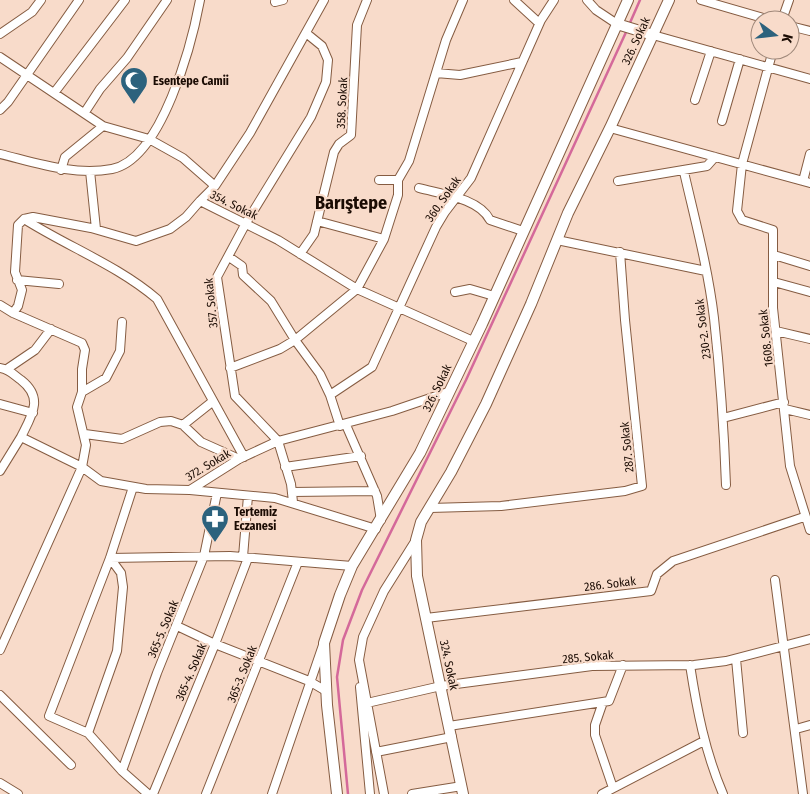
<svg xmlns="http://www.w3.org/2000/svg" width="810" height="794" font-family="'Fira Sans Condensed',sans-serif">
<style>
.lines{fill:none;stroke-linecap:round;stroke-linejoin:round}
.stream{stroke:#d4699a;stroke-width:2.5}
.street-casing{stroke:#855c42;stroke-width:10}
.secondary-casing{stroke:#855c42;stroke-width:12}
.street{stroke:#fff;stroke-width:8}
.secondary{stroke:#fff;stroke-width:10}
.labels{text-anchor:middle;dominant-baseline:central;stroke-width:4.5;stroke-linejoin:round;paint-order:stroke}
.street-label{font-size:12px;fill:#1a0b03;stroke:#f8dbca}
.poi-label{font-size:12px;font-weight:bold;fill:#1a0b03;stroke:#f8dbca;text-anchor:start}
.district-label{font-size:18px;font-weight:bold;fill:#1a0b03;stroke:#f8dbca}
</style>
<rect width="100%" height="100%" fill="#f8dbca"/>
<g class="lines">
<path class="stream" d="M629,25L640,0
M348,794L337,677L343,640L362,590L466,380L627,30"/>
<defs>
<path id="street" d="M514,0L539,23
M587,0L596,10L617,24
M701,0L770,20
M275,2L283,0
M782,20L789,0
M790,26L810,31
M0,34L32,12L41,0
M653,35L810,79
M773,50L742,164L737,211L742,220L773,230V308L790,466L810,530
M0,57L103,126L149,139L183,158L215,186L200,201L278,240L357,289L473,341
M436,73L460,75L522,62
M54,93L125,0
M695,100L711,51
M0,110L8,102L79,0
M85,112L100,89L127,58L167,0
M722,121L740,59
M610,128L810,183
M0,154C37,163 74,176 112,169C162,159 192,43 200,0
M61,170L65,157L103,126
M90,171L96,229
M684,172C695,220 708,268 714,318C720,373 724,429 726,485
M379,180H398
M398,180L409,161L446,40L463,0
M618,181L707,166L715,157
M803,181L810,154
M215,186L250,133L324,0
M419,188C441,194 479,198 490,220L523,231
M24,219C68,247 117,265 157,299L244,457
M317,221L384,239
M557,240L706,271
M300,254L314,234L334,152L339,144L351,135L357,25L367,0
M774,255L810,266
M229,257L242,266L243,275L271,301L295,340L320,374L330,395L340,426
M17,280L59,284
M774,282L810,292
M455,292L470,289L494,296
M0,305L13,313L82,343L85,350L82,369V392L77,407L86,445L82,467L0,650
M13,313L18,306L22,290L15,272L18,225L24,219L33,217L91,228L136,241L170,229L186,217L200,201
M776,331L810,339
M0,368C9,369 14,375 21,380C44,398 32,415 21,437
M230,368L280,349L295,340L357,289L384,239L398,195V180
M7,369L35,350L51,329
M82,392L106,378L120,351L122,322
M330,395L372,367L436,227L445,212L471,178L541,20L554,0
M0,404L33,413
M785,409L810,415
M723,418L784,402
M183,425L212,402
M346,425L377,496L381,520
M85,434L122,439L160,422L171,421L183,425L201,442L239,459
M285,467L361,456
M0,471L21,437L82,467L101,481L146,489L190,490L239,459L278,441L392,411L448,392
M133,487L110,558L49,716L88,733L122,771L148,794
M190,490L275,498L376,529
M292,492L375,491
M293,502L291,484L278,441L235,396L217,277L246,223L311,117L326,82L328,60L322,46L306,33
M430,508L501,506L625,491L642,486L625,320L620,252
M243,557L248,496
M110,558L230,556L352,566
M775,580L803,794
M426,618L651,591L657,574L673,561L804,517
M177,626L215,644L309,681L326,691
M736,659L743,733
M690,665C697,710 705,752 723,794
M360,687L370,794
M0,695L71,765
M603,702L595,725V735L613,788
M367,703L441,686L592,666L694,665L726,661L810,639
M449,726L609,701L623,665
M796,729L810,725
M88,733L117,651L123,587L121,573L110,558
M376,752L452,737
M122,771L157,673L204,556L217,493
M0,783L18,794
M153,794L215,644L248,558
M206,794L298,562
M272,794L323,645
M384,794L359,660L363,637L384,591L416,540
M412,794L462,786
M602,794L704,741"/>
<path id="secondary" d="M617,24L653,35
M337,794L327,705L324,643L340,595L352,566L420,453L482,324L628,0
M463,794L417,576L416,540L421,522L451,472L486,404L531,304L568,213L610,128L669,0"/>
</defs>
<use href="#street" class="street-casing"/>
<use href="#secondary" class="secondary-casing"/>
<use href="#street" class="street"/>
<use href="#secondary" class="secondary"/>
</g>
<defs>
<symbol id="mosque-pin" viewBox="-11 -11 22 30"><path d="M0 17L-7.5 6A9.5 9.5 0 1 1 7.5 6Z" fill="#2c627d" stroke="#f8dbca"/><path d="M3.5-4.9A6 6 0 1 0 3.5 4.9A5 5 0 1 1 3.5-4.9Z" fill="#fff"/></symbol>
<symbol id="pharmacy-pin" viewBox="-11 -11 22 30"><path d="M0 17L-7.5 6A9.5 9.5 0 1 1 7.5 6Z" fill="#2c627d" stroke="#f8dbca"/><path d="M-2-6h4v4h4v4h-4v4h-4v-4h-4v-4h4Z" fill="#fff"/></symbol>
</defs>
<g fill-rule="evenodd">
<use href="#mosque-pin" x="118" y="65" width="32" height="43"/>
<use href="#pharmacy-pin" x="199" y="503" width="32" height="43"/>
</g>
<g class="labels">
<g class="street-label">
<text transform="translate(636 41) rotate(-65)">326. Sokak</text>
<text transform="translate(342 103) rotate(-87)">358. Sokak</text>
<text transform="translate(443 199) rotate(-55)">360. Sokak</text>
<text transform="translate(234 205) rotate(26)">354. Sokak</text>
<text transform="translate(211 303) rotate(-96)">357. Sokak</text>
<text transform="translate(703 329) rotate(-97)">230-2. Sokak</text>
<text transform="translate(766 338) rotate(-96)">1608. Sokak</text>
<text transform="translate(437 388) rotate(-64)">326. Sokak</text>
<text transform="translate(627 447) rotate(-96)">287. Sokak</text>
<text transform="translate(208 465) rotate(-31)">372. Sokak</text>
<text transform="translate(610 584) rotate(-7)">286. Sokak</text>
<text transform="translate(163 629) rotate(-67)">365-5. Sokak</text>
<text transform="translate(588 657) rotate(-5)">285. Sokak</text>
<text transform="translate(449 665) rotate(78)">324. Sokak</text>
<text transform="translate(191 672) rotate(-67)">365-4. Sokak</text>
<text transform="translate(242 674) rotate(-68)">365-3. Sokak</text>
</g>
<g class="poi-label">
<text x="153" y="81">Esentepe Camii</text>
<text x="234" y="512">Tertemiz<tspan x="234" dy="14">Eczanesi</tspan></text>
</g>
<g class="district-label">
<text x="351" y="203">Barıştepe</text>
</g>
</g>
<g transform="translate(775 35) rotate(105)"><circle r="24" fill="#f8dbca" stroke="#9f887a"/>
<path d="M0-4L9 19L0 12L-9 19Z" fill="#2c627d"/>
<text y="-8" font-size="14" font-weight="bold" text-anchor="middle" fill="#1a0b03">K</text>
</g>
</svg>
